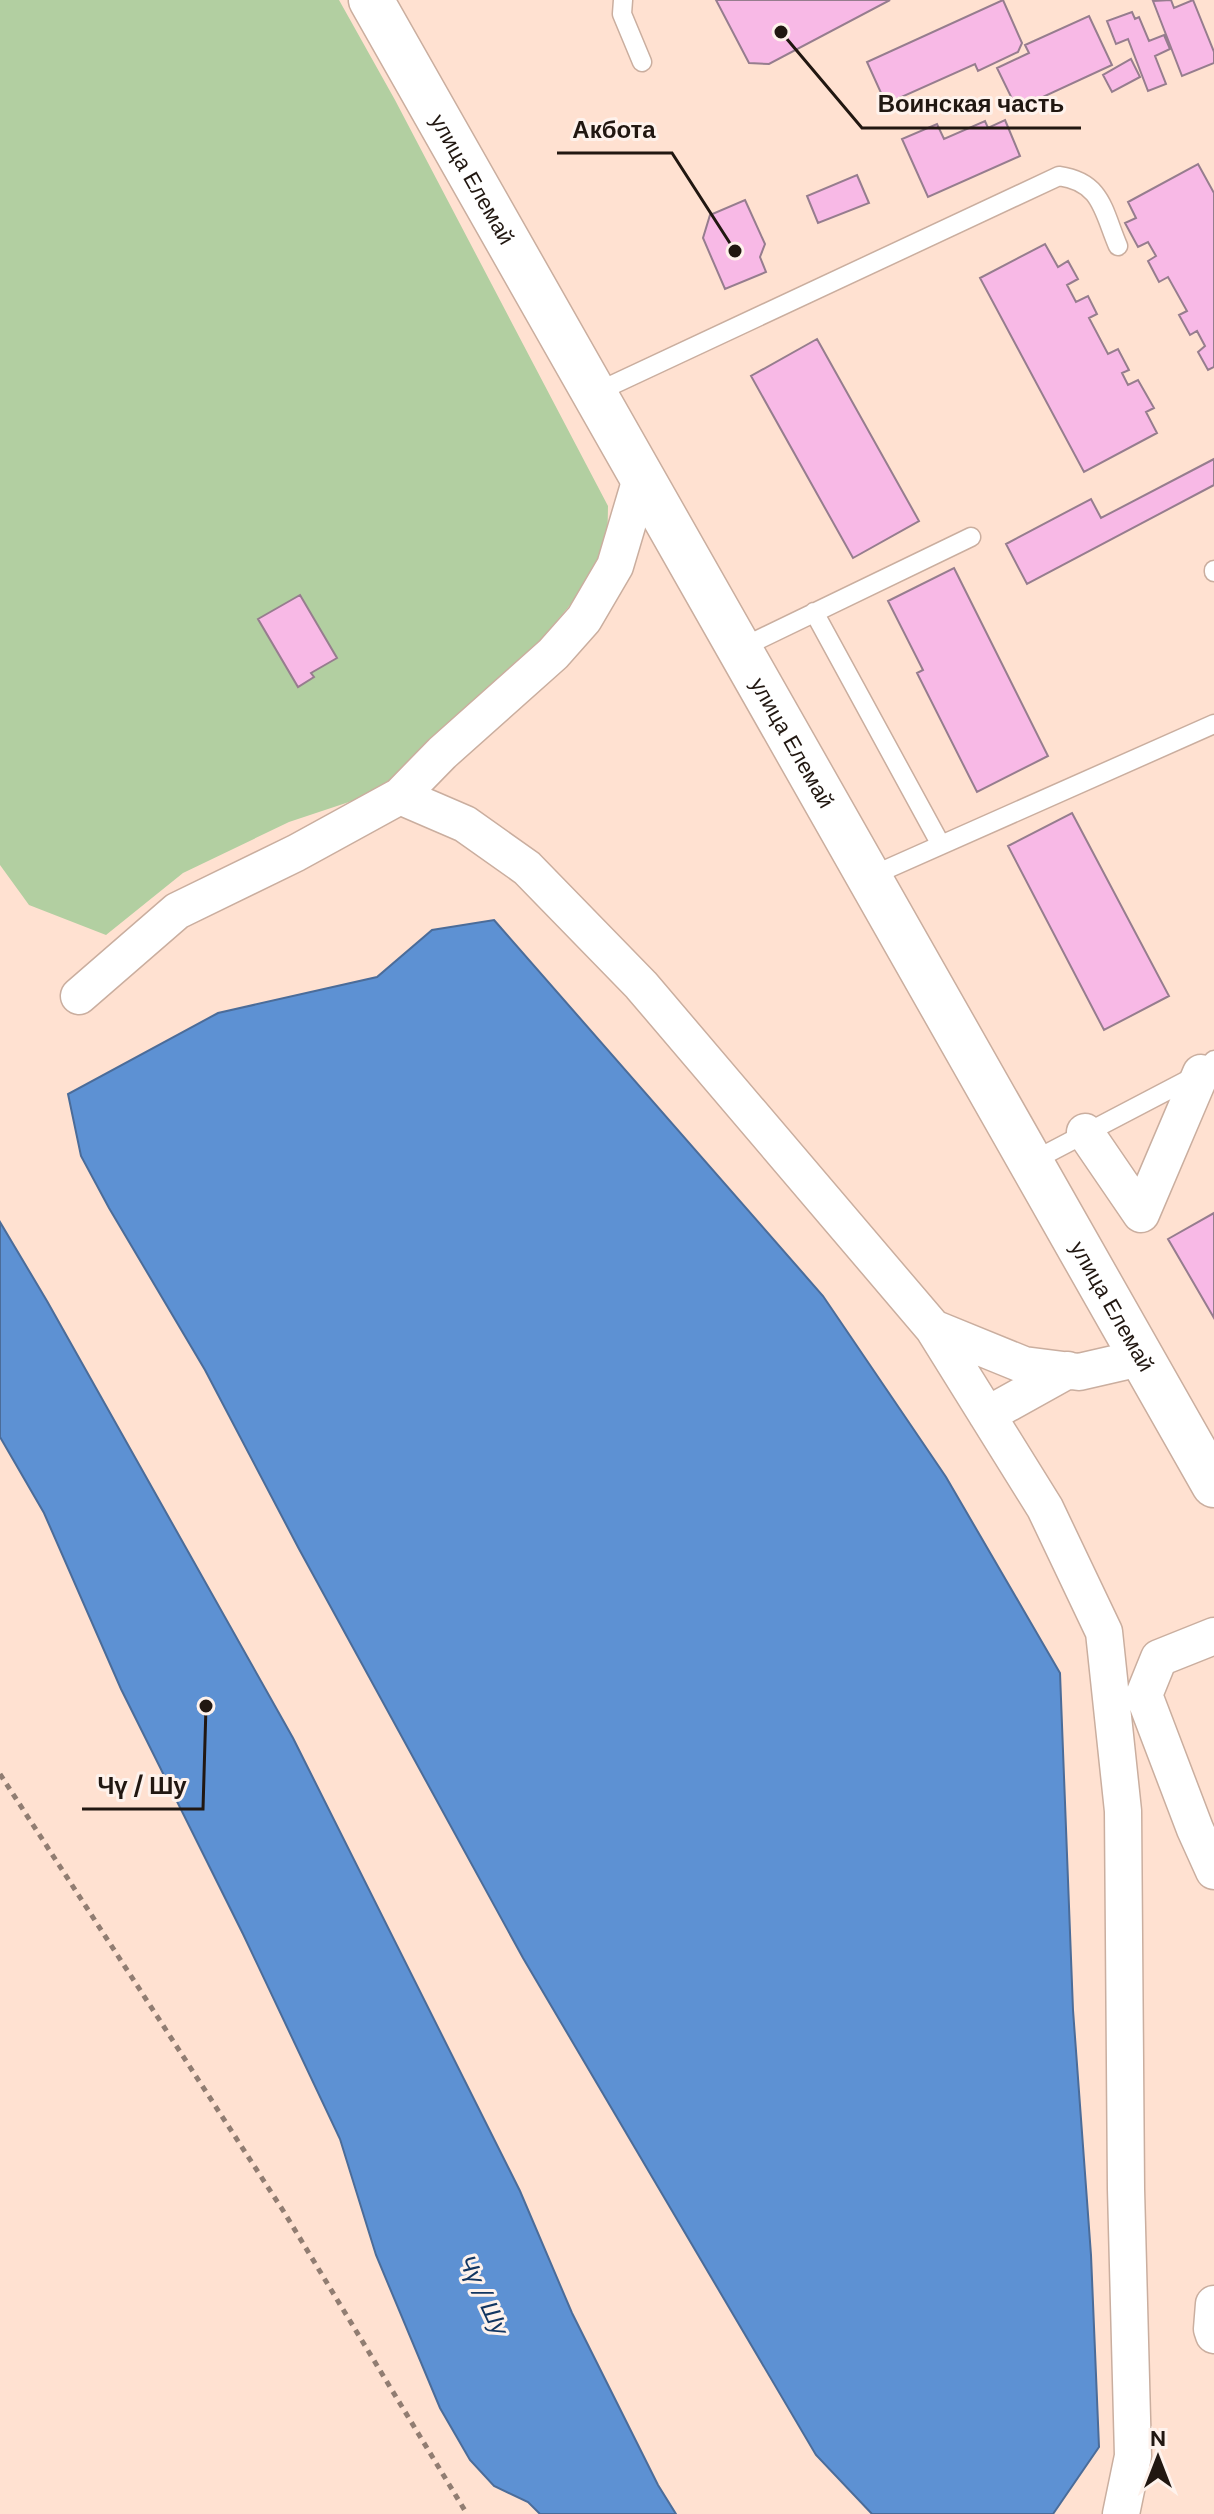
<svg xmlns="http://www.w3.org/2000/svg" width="1214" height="2514" font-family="'DM Sans',sans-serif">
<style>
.green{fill:#b2cfa1}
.water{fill:#5d91d3;stroke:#4b6c99;stroke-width:2}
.building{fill:#f8b9e6;stroke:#967d8e;stroke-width:2}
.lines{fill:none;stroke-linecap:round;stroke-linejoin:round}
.lane-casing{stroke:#caae9f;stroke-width:21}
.street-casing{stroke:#caae9f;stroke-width:39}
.secondary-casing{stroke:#caae9f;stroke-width:47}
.path{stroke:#917d72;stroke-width:5;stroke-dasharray:6 6;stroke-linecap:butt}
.lane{stroke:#fff;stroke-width:18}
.street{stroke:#fff;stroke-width:36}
.secondary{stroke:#fff;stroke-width:44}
.labels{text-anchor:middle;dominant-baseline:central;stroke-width:6;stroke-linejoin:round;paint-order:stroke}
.street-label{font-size:22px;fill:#211711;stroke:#fef2ec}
.water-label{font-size:24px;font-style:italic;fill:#113561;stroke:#fef2ec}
.leader{fill:none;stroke:#211711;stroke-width:3}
.callout-dot{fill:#211711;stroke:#fef2ec;stroke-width:3}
.callout-label{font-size:24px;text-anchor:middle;font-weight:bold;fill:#211711;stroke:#fef2ec;stroke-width:6;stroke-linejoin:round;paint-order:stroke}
</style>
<rect width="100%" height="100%" fill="#ffe1d1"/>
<path class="green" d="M0,0H339L395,100L608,506L607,561L488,703L400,785L289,822L183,873L106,935L29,905L0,865Z"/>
<path class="water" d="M494,920L823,1296L946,1477L1060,1673L1073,2010L1091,2255L1099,2447L1053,2514H872L816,2455L523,1958L299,1549L205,1370L109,1208L81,1156L68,1094L218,1013L377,977L432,930Z
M0,1222L47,1301L293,1738L520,2191L572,2313L658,2485L676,2514H540L528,2502L494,2486L470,2460L440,2408L376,2255L340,2139L243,1934L121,1689L44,1513L0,1437Z"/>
<path class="building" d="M716,0H890L769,64L749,63Z
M1003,0L1022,43L1018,52L978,71L975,64L886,104L867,62Z
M1171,0L1174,8L1193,0L1214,52V63L1182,76L1153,1Z
M1132,12L1135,19L1139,17L1149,41L1164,35L1170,49L1155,56L1166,84L1148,91L1128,39L1116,44L1107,21Z
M1089,16L1112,65L1017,109L997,68L1029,53L1025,45Z
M1131,59L1140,77L1112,92L1103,75Z
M1005,120L1020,156L928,197L902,139L937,124L944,139L985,121L988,128Z
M1198,164L1214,193V367L1208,370L1198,352L1205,346L1197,331L1190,335L1179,315L1187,311L1168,277L1159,282L1148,261L1156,256L1148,242L1138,247L1125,223L1136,218L1128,202Z
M857,175L869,203L818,223L807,196Z
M745,200L765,244L760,257L766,272L725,289L703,238L710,215Z
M1045,244L1058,267L1068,261L1078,279L1067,285L1076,302L1088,296L1097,314L1089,318L1108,354L1118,349L1129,370L1122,373L1128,385L1138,380L1154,408L1146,412L1157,433L1084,472L980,278Z
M817,339L919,521L853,558L751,376Z
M1214,459V485L1027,584L1006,544L1091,499L1101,518Z
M954,568L1048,756L977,792L917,673L923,670L888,601Z
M300,595L337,658L311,673L314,677L298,687L258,619Z
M1072,813L1169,996L1104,1030L1008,846Z
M1214,1213V1318L1168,1239Z"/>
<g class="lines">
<defs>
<path id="lane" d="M623,0L622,14L642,62
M595,393L1059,176C1102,182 1103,211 1118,246
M1214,570V572
M814,612L941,845
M739,649L971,537
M869,877L1214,724
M1029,1163L1201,1073L1214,1060"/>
<path id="street" d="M400,796L465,824L527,868L641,985L933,1328L1045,1508L1104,1632L1123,1811L1126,2189L1133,2456L1121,2514
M79,996L177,911L296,853L400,796L442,753L553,654L584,619L615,566L642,475
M1085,1132L1141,1214
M1141,1214L1201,1073
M933,1328L1024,1365L1079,1372L1140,1358
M987,1415L1068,1370
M1214,1636L1159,1658L1144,1695L1195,1829L1214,1871
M1214,2304L1212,2329L1214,2335"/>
<g id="secondary">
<path id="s1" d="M371,0L1214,1485"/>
</g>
</defs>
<use href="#lane" class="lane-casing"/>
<use href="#street" class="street-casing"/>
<use href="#secondary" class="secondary-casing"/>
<path class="path" d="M0,1774L284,2212L467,2514"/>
<use href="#lane" class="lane"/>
<use href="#street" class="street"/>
<use href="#secondary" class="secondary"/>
</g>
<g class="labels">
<g class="street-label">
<text stroke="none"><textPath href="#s1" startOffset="206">улица Елемай</textPath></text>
<text stroke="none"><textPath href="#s1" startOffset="854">улица Елемай</textPath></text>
<text stroke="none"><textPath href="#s1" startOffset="1502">улица Елемай</textPath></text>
</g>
<g class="water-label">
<text transform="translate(484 2295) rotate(65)">Чү / Шу</text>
</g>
</g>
<path class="leader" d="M781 32L862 128H1081M735 251L672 153H557M206 1706L203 1809H82"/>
<g class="callout-dot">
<circle cx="781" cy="32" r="8"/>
<circle cx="735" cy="251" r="8"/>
<circle cx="206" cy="1706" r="8"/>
</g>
<g class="callout-label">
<text x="971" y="112">Воинская часть</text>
<text x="614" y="138">Акбота</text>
<text x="142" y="1794">Чү / Шу</text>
</g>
<g transform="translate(1158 2458)" stroke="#fef2ec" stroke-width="6" paint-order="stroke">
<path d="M0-6L14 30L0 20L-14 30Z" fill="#211711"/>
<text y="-12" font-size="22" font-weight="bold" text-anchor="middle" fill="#211711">N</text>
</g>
</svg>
